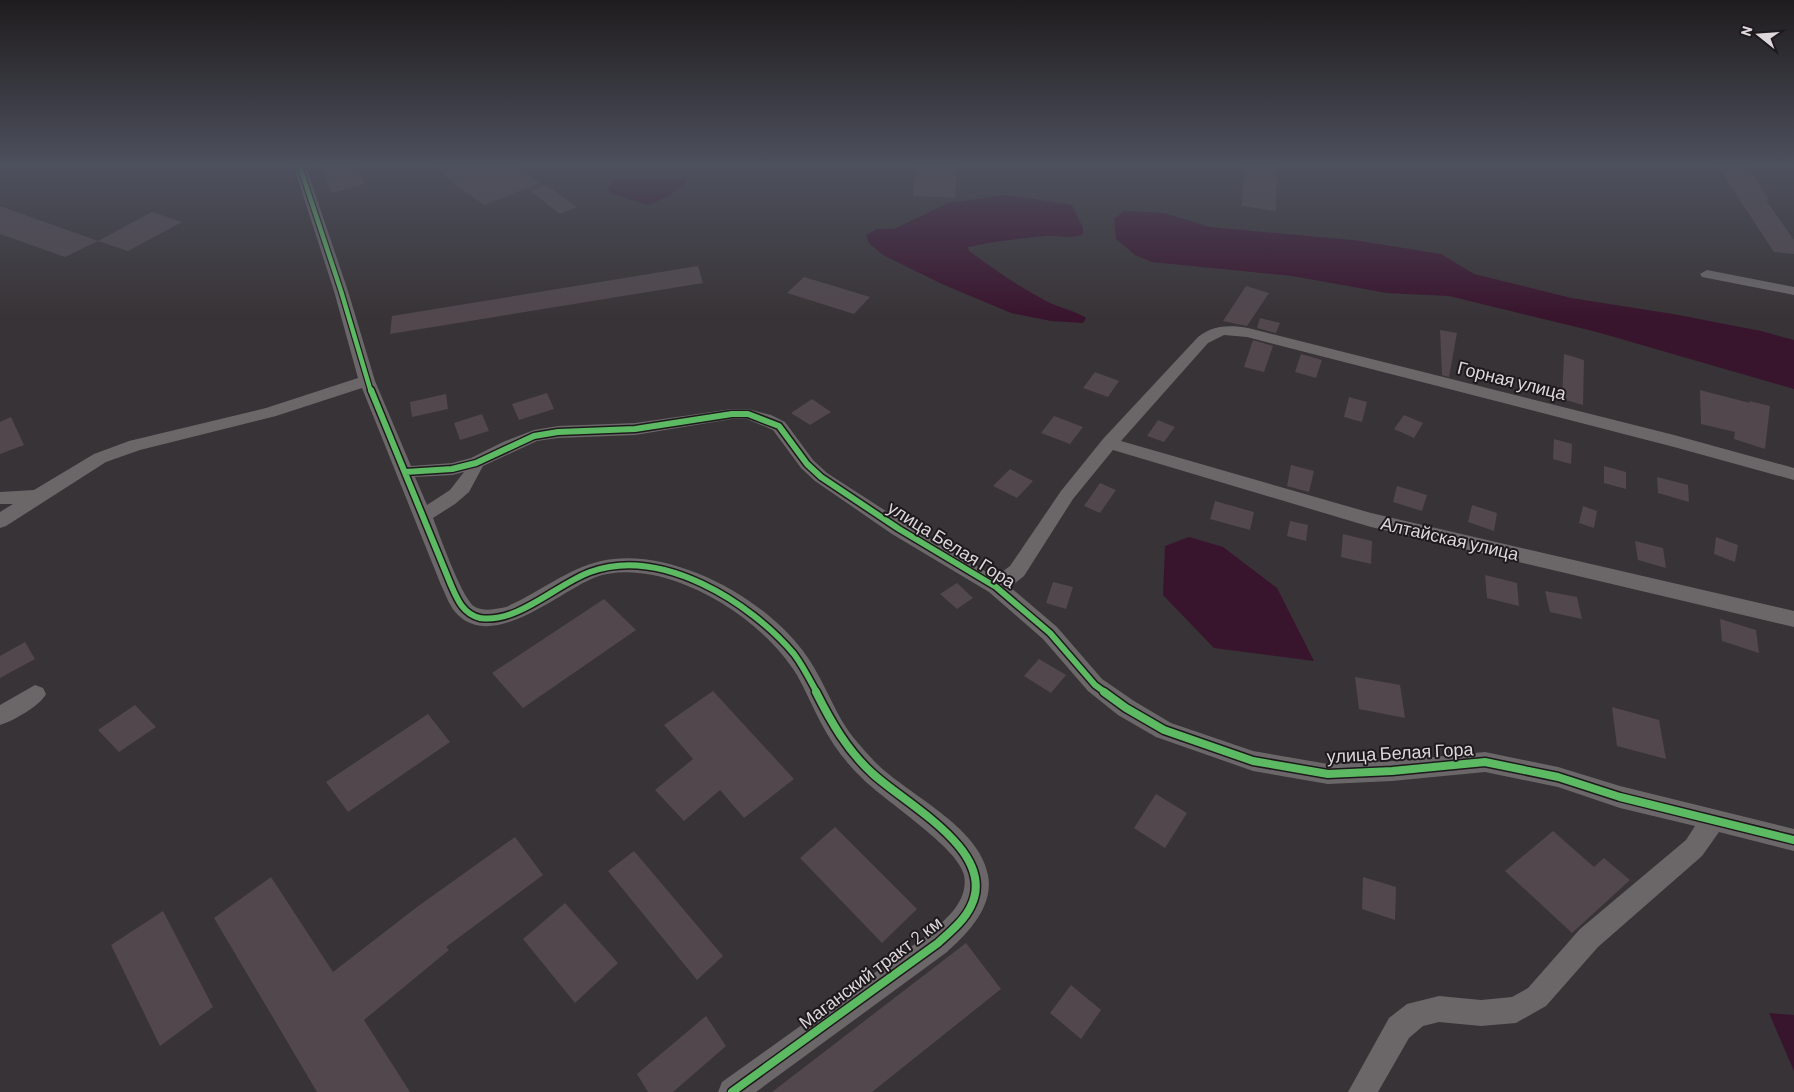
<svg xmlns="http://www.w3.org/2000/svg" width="1794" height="1092" font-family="Barlow,sans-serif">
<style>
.water{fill:#39142d}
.building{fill:#51474d}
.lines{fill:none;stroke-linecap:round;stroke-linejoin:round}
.street{fill:#6b6769;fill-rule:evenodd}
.cycleway-far2-casing{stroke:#1e191c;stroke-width:7}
.cycleway-far1-casing{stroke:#1e191c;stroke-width:9}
.cycleway-casing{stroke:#1e191c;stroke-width:11}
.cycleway-far2{stroke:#5cba63;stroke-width:4.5}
.cycleway-far1{stroke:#5cba63;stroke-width:6}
.cycleway{stroke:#5cba63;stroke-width:8}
.labels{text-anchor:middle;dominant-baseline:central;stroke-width:4;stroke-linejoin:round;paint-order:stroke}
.street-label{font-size:18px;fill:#ded7db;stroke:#1e191c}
</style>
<rect width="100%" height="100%" fill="#383336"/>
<path class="water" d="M614,179L677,180L686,181L687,183L669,196L648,205L610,193L608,188Z
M1006,195L1072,205L1083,228V234C1072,240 1057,235 1045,236C1018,239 993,241 968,247L969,251C994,269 1019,287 1046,301C1059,308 1074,310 1086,318L1083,323L1051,321L1011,313L942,284L883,255L869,243L866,235L877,229H894L948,203Z
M1124,211L1164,213L1210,227L1353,240L1441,254L1474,274L1571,298L1673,314L1761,331L1794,340V389L1597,332L1449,296L1387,293L1292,276L1152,262L1135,255L1116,239L1114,219Z
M1189,537L1223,547L1277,588L1314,661L1214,648L1163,595L1165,546Z
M1769,1013L1794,1015V1071Z"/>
<path class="building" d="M331,164H354L365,184L332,193L319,167Z
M432,164H513L540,183L484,205L455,184Z
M916,164H957L955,198L913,196Z
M1245,164H1277L1276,211L1242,206Z
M1716,164H1745L1770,201L1766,200L1794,240V254L1774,252Z
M546,185L577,207L560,214L530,191Z
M0,206L98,241L65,257L0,234Z
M152,212L182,222L128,251L98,241Z
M698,266L703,283L390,334L392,316Z
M804,277L870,297L854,314L787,293Z
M1246,286L1269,293L1247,326L1223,321Z
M1260,318L1280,323L1276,333L1257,328Z
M1440,330L1457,333L1449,377L1442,375Z
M1253,340L1273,346L1264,372L1244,367Z
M1301,354L1322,360L1316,378L1295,372Z
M1564,354L1584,360L1583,405L1562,399Z
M1095,372L1119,381L1108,397L1083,388Z
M1700,390L1750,403L1749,401L1770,406L1765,449L1734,439L1735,432L1701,424Z
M547,393L554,409L519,420L512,404Z
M446,394L448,409L412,417L410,402Z
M1349,397L1367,402L1362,422L1344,417Z
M812,399L831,412L810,425L791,413Z
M482,414L489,431L460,440L454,423Z
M1404,415L1423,423L1414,438L1394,429Z
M1054,416L1083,427L1070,444L1041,433Z
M11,417L24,445L0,454V422Z
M1158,420L1175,427L1164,442L1147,436Z
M1554,439L1572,444L1571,464L1553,459Z
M1291,465L1314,471L1309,492L1287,486Z
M1604,466L1626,472V489L1604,483Z
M1010,469L1033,481L1017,498L993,486Z
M1657,477L1688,485L1689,502L1658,493Z
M1100,483L1116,490L1100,513L1084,506Z
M1397,486L1427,495L1422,511L1393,502Z
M1215,501L1254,512L1250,530L1210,519Z
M1472,505L1497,513L1494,531L1468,522Z
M1583,506L1597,511L1594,528L1579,523Z
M1290,521L1308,525L1306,541L1287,536Z
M1343,534L1372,541L1371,564L1341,557Z
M1716,537L1738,545L1735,562L1714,554Z
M1635,541L1663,548L1666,568L1638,560Z
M1485,575L1517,583L1519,606L1487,598Z
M1053,582L1073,587L1066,609L1046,603Z
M957,583L973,598L957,609L940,594Z
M1545,591L1577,597L1582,619L1550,612Z
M604,599L636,630L523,708L492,673Z
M1720,619L1756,630L1759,653L1722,641Z
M25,642L35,659L0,678V656Z
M1039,659L1066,675L1051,693L1024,676Z
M1355,677L1400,685L1405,718L1359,709Z
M713,691L794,779L744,818L720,790L684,821L655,790L693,759L664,725Z
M135,705L156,727L119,752L98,730Z
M1612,707L1659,720L1666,759L1617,746Z
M428,714L450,742L348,812L326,782Z
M1156,794L1187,813L1165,848L1134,828Z
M835,827L917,909L882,943L800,858Z
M1553,831L1594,867L1604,858L1630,880L1572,933L1505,871Z
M515,837L543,875L446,947L449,950L364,1020L410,1092H317L214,918L271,877L333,972L417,907Z
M634,851L723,956L697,980L608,871Z
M1363,877L1396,887L1395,920L1362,909Z
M565,903L618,963L575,1003L523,939Z
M163,911L213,1007L160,1046L111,945Z
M966,943L1001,989L872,1092H772Z
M1071,985L1101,1010L1081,1039L1050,1013Z
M706,1016L726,1046L673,1092H648L637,1074Z"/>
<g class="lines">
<path class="street" d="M293,164H305L348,291L375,381L411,466L452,463L471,458L503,442L534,430L558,426L635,423L732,409H748L771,415L785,422L813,460L827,473L906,524L995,577L1010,566L1061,491L1103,439L1198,337C1213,325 1230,325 1248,328L1674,435L1794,468V480L1674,447L1247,337L1224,335L1208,343L1121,441L1371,513L1794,611V627L1371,527L1113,450L1073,499L1024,576L1010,587L1057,627L1102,679L1134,701L1171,723L1253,751L1328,764L1392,761L1485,752L1558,767L1620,786L1794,829V851L1719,832L1702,856L1598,947L1546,1006L1516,1023L1481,1026L1439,1022L1423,1026L1409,1038L1378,1092H1348L1389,1018L1407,1004L1439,996L1481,1000L1512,997L1528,988L1580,929L1686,840L1695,826L1620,808L1558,787L1485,772L1392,781L1328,784L1253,771L1156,737L1118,715L1088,691L1043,639L989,592L892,534L815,481L801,468L773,430L747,419H732L635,435L558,438L537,441L483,466L469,492L455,504L433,518C440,536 462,599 475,607C485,612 495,609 506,607C538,593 567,569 601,561C670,546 763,597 803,651C819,672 829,698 842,721C851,736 863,749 875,762C908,795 979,826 988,875C994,907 968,933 947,952L756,1092H718L722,1082L929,934C946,919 969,901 964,875C958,847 883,800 862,778C845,762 832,744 821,723C813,708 806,691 797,675C771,633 722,597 675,581C652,573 620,568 596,577C561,590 495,651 458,615C450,608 446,595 441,585L362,388L276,416L140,450L106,462L6,526L0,528V512L13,504H0V492L34,490L94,454L129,441L266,408L358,378L334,291ZM464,472L450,490L427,505L415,477L452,475Z
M1707,270L1794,287V295L1702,277L1700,274Z
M35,685L43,688L46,694C40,706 13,721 0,725V705Z"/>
<defs>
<path id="cycleway-far2" d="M299,164L341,291L371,392"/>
<path id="cycleway-far1" d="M371,390L451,585C457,599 463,614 480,618C517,624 557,584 590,572C661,546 750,602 794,654C803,666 810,680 817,693
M405,472L452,469L476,463L534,436L558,432L635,429L732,414H748L779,426L807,464L821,477L899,529L996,587L1050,633L1095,685L1106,693"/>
<path id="cycleway" d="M1104,692L1126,708L1164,730L1253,761L1328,774L1392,771L1485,762L1558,777L1620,797L1794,840
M732,1092L938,943C950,932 964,921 971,906C998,851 905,804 872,773C847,750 831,722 816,692"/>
</defs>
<use href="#cycleway-far2" class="cycleway-far2-casing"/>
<use href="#cycleway-far1" class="cycleway-far1-casing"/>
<use href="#cycleway" class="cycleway-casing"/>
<use href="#cycleway-far2" class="cycleway-far2"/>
<use href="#cycleway-far1" class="cycleway-far1"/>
<use href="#cycleway" class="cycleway"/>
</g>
<linearGradient id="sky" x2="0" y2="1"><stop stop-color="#1f1c1e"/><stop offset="0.52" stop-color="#4d505d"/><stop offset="1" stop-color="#4d505d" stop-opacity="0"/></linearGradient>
<rect width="1794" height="317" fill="url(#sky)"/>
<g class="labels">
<g class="street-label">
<text transform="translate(1512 380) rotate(14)">Горная улица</text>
<text transform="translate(1450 538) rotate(13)">Алтайская улица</text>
<text transform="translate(952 544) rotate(32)">улица Белая Гора</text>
<text transform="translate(1400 752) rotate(-3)">улица Белая Гора</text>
<text transform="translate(870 972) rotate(-37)">Маганский тракт 2 км</text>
</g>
</g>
<g transform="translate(1759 35) rotate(287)" stroke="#1e191c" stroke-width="4" paint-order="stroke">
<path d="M0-4L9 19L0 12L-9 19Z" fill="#ded7db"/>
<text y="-8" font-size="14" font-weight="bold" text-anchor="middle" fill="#ded7db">N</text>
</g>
</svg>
